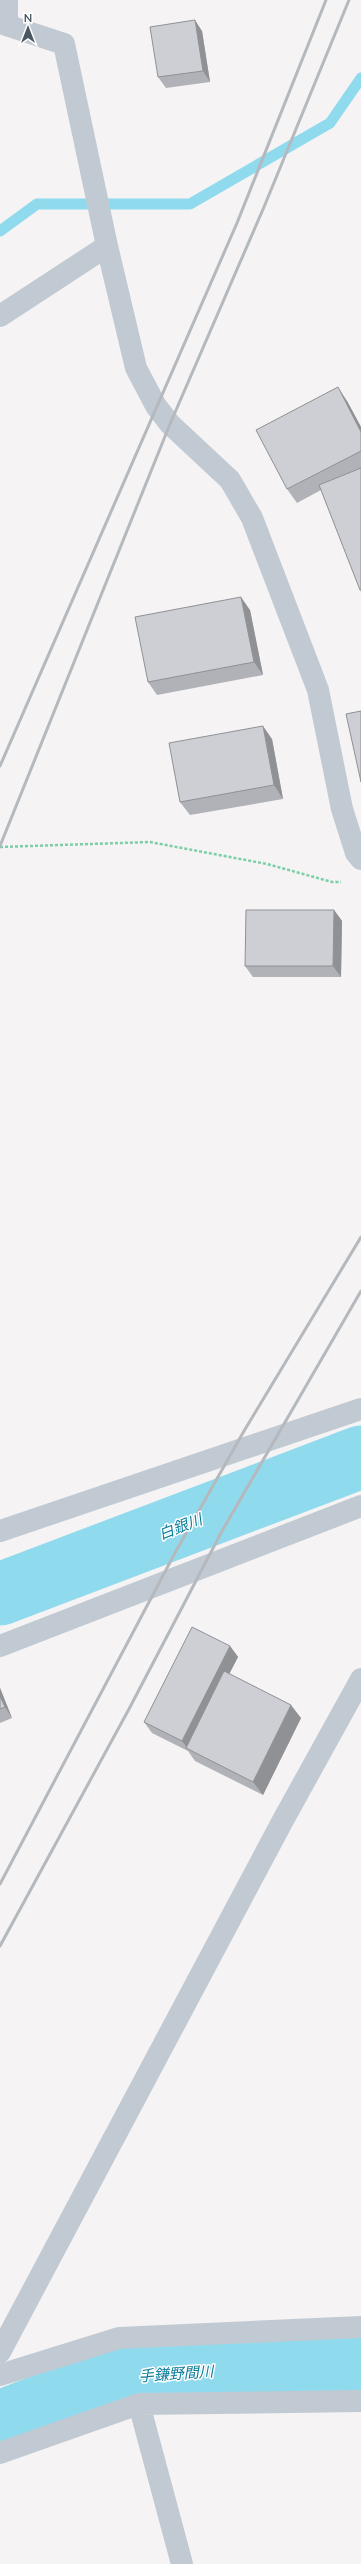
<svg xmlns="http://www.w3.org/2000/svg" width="361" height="2564" font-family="Lato,'Noto Sans JP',sans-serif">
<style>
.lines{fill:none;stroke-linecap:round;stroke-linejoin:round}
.stream{stroke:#90daee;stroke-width:11}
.river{stroke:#90daee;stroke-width:63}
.path{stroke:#7ad0a6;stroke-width:2.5;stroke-dasharray:3 2;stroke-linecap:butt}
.minor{stroke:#c1cad2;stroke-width:22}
.rail{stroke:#b5b8bd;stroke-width:3}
.wall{fill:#b0b2b7}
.shaded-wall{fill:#909195}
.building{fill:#cdcfd5;stroke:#909195}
.labels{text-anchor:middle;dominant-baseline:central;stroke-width:3;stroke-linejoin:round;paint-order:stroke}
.water-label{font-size:15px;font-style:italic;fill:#0c7c9b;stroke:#fff}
</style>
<rect width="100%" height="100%" fill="#f5f3f3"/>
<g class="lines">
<path class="stream" d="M0,231L37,204H190L330,123L361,78"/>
<path class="river" d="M0,1594L361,1457
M0,2422L113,2378L180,2371L361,2366"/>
<path class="path" d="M0,847L150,842L267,864L332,882H341"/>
<path class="minor" d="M7,0V23
M0,23L64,44L107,246L136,368L156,406L170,424L230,480L252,518L318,690L342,809L356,853L361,859
M0,316L107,246
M0,1531L361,1409
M0,1646L361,1506
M0,2352L282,1822L361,1679
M0,2375L119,2338L361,2327
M139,2404L182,2564
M0,2453L139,2404L361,2401"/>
<path class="rail" d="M0,766L237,223L326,0
M0,846L170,424L264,207L349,0
M0,1884L176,1551L244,1431L361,1237
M0,1946L129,1709L222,1531L361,1291"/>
</g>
<path class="wall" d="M202,31L210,82L166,88L158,77Z
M347,401L361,427V592L321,490L297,503L287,489Z
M250,610L263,675L157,695L148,682Z
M272,739L283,799L190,815L180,802Z
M334,910L342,921L341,977H253L245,966Z
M230,1646L238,1657L229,1674L301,1718L263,1795L195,1761L188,1751L152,1733L144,1722Z
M0,1688L12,1718L0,1723Z"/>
<path class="shaded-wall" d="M195,20L202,31L210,82L203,71Z
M338,387L347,401L361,427V432Z
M241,597L250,610L263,675L254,662Z
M263,726L272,739L283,799L274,785Z
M334,910L342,921L341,977L333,966Z
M230,1646L238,1657L190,1750L188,1749L182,1741Z
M0,1688L12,1718L5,1707L0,1696Z
M291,1705L301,1718L263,1795L253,1782Z"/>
<path class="building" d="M195,20L203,71L158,77L150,27Z
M338,387L361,432V451L287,489L256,430Z
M361,468V590H360L319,485Z
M241,597L254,662L148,682L135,617Z
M361,711V782L346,714Z
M263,726L274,785L180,802L169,743Z
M246,910H334L333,966H245Z
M192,1627L230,1646L182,1741L144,1722Z
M224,1671L291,1705L253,1782L186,1748Z
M0,1696L5,1707L0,1709Z"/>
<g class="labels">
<g class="water-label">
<text transform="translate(180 1526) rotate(-21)">白銀川</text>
<text transform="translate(176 2373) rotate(-4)">手鎌野間川</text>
</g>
</g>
<g transform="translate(28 28)" stroke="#ffffff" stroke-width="3" paint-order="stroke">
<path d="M0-3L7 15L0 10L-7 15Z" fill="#4a5661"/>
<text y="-6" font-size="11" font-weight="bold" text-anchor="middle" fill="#4a5661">N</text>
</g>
</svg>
